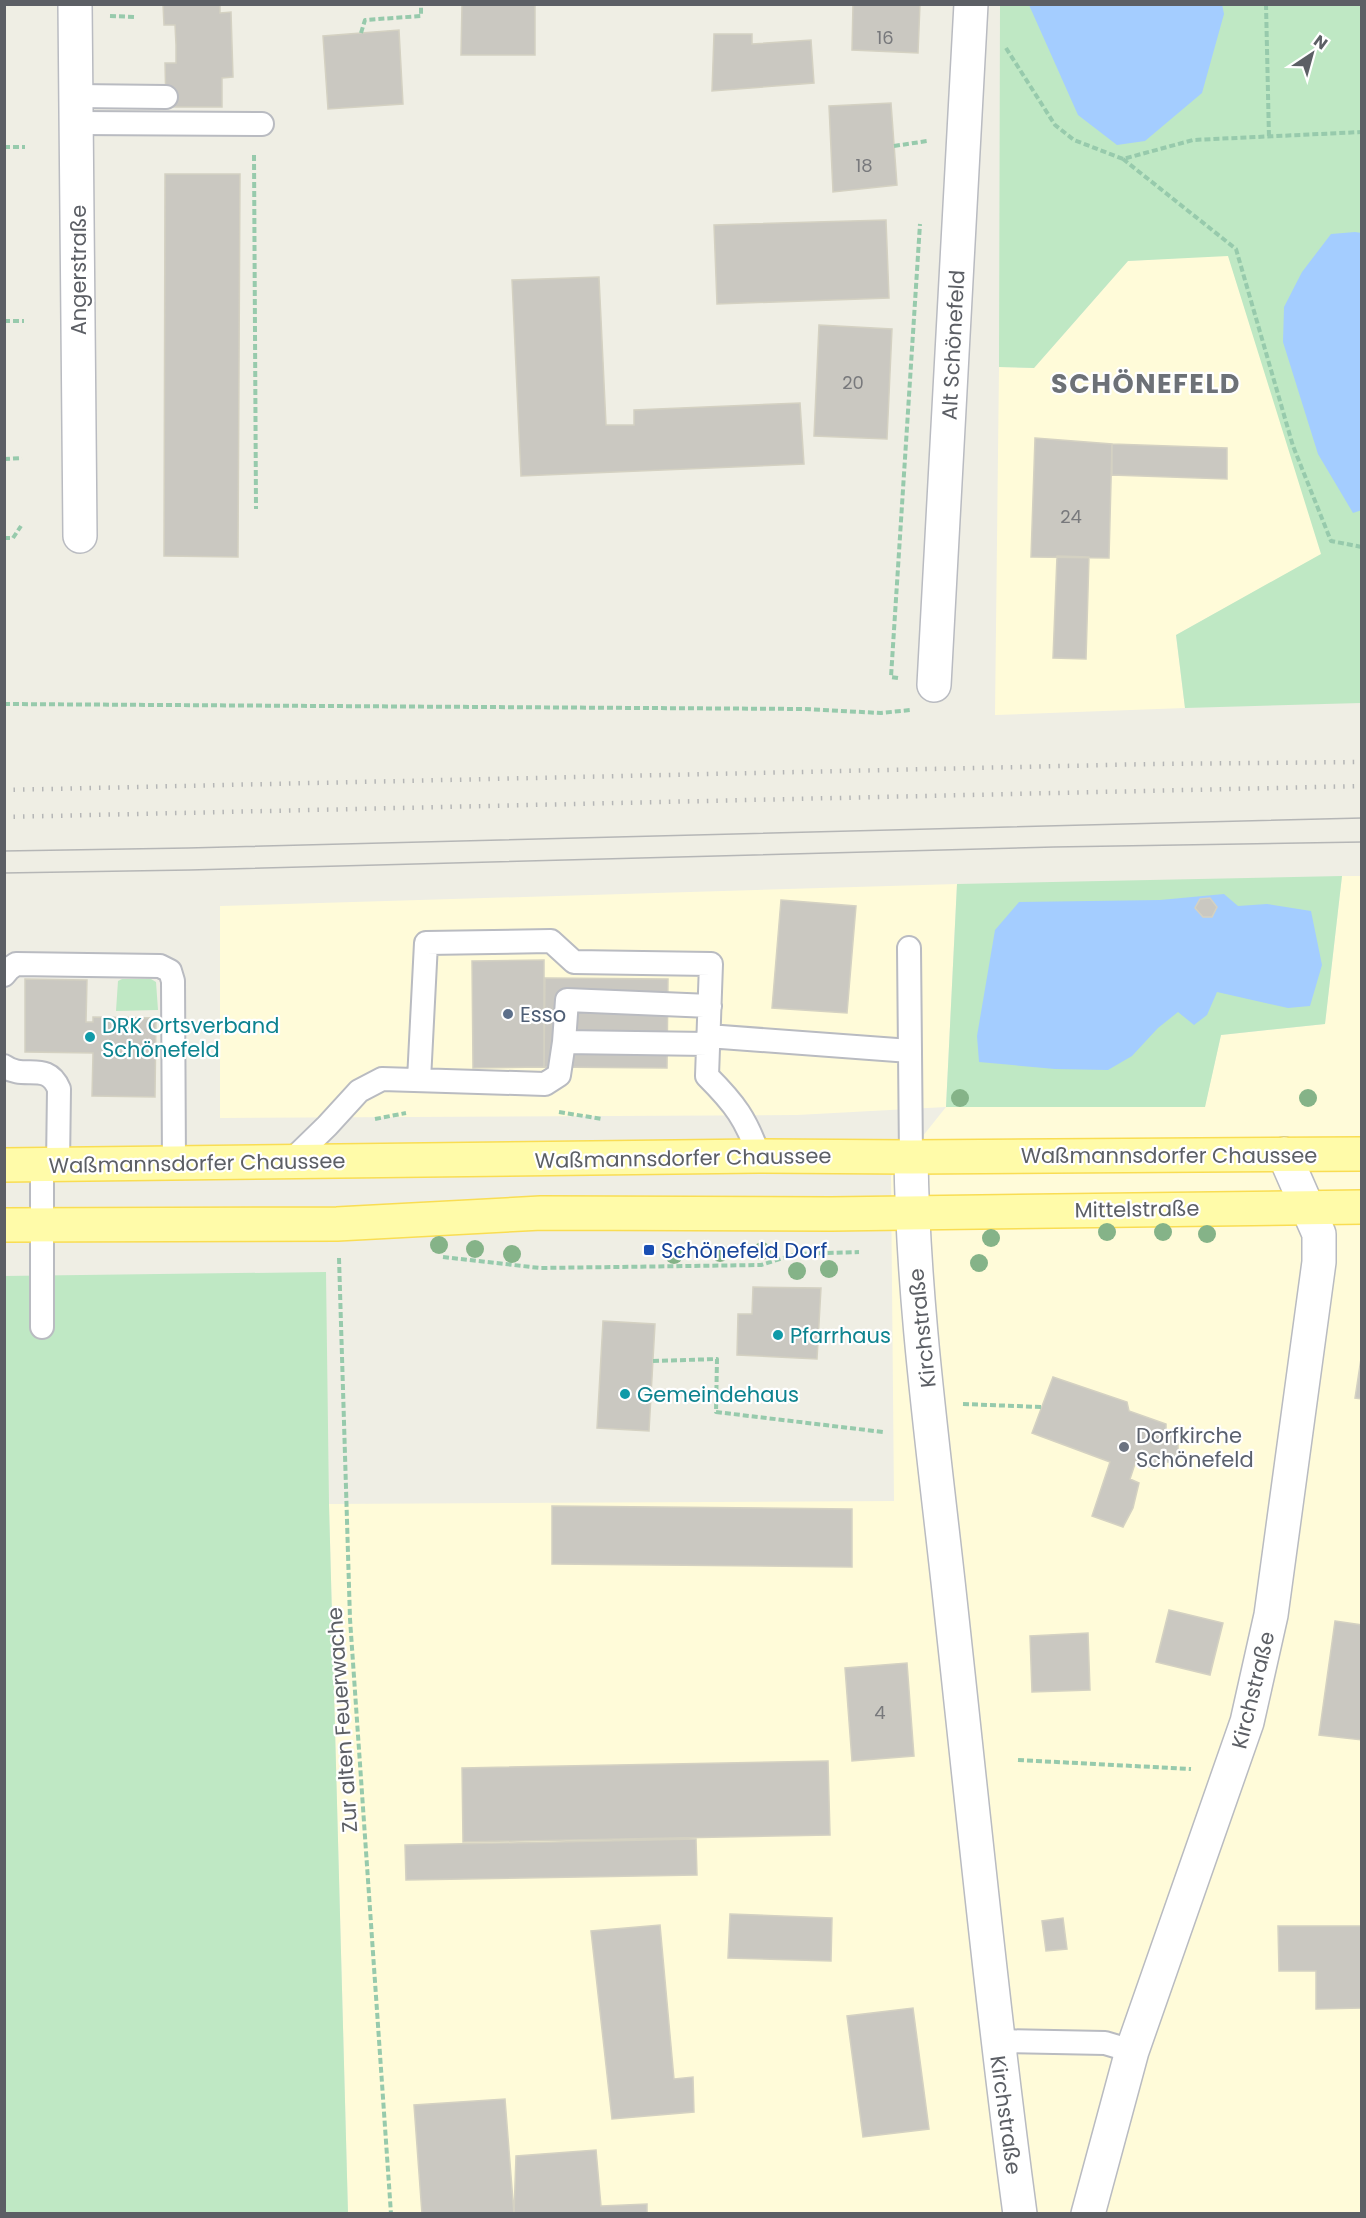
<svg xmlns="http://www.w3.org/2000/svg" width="1366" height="2218" font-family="Poppins,sans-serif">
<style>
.commercial{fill:#fffbd9}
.green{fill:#bfe8c4}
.water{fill:#a4cdff}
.building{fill:#cac8c1;stroke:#d4d1c2;stroke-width:1.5}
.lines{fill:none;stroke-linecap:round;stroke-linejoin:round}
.service-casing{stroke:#b9bbc1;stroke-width:26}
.minor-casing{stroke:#b9bbc1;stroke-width:36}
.primary-casing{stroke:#f9dd53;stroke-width:36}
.path{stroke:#97caac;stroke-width:4;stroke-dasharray:6 3;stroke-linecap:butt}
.service{stroke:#fff;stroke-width:22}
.minor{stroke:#fff;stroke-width:33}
.primary{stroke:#fffba9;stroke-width:33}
.tram{stroke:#b5b6b6;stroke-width:1.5}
.rail{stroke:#b5b6b6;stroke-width:4.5;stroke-dasharray:1.5 8;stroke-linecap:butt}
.tree{fill:#85b388}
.service-dot{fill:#5c6f8a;stroke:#fff;stroke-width:2}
.culture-dot{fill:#0f9aa8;stroke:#fff;stroke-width:2}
.transit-dot{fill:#1a4fb4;stroke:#fff;stroke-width:2}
.worship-dot{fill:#6b7280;stroke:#fff;stroke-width:2}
.labels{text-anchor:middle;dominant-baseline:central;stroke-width:4.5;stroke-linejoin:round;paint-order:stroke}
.number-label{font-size:18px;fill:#78797c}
.street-label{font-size:21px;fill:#5c5f65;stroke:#fff}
.service-label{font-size:21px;fill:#4e5e75;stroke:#fff;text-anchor:start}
.culture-label{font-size:21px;fill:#0d838f;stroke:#fff;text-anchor:start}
.transit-label{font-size:21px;fill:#164399;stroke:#fff;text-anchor:start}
.worship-label{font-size:21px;fill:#5b616d;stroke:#fff;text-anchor:start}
.district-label{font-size:27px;font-weight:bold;letter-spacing:1.5px;fill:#6d7177;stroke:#fff}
</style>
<rect width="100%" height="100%" fill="#efeee4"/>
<path class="commercial" d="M1228,255L1322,554L1176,635L1185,708L995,715L999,367L1034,368L1128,261Z
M1342,876H1361V2213H348L329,1504L894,1501L891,1176L946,1107L797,1115L220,1118V906L957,884L946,1107L1205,1106L1221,1035L1325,1024Z"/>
<path class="green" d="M1000,5H1361V703L1185,708L1176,635L1321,554L1228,256L1128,261L1034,368L999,367Z
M1342,876L1325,1024L1221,1035L1205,1107H946L957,884Z
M122,979H151L156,982L158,1010L116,1011L118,981Z
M326,1272L329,1504L348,2213H5L4,1276Z"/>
<path class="water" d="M1222,4L1224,14L1202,93L1145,141L1117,145L1078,115L1029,5Z
M1355,232L1362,233V510L1353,513L1318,454L1283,342L1284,307L1302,272L1331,234Z
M1224,894L1238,906L1267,904L1311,911L1322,965L1310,1006L1288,1008L1217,992L1207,1015L1194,1025L1178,1012L1158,1028L1132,1056L1108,1070L1055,1069L979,1062L977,1036L995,930L1019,902L1160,900Z"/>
<path class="building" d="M163,4H220V13L231,12L233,77L222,78V107H166L165,63H176V45L175,25H164Z
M462,4H535V55H461Z
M853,4H920L918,53L852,50Z
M399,30L403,104L328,109L323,36Z
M714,34H752V44L811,40L814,83L712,91Z
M891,103L897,185L833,192L829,106Z
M165,174H240L238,557L164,556Z
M886,220L889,298L717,304L714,225Z
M599,277L606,425H634V410L800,403L804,464L521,476L512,280Z
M819,325L892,329L887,439L814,436Z
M1035,438L1112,444L1109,558L1031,557Z
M1112,444L1227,448V479L1112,475Z
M1057,556L1089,557L1086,659L1053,658Z
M1210,898L1217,907L1212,917H1203L1195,908L1200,899Z
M781,900L856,906L847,1013L772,1008Z
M544,960V1067L473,1068L472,961Z
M545,978L668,979L667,1068L544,1067Z
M25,979L87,980L86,1022H93V1017L156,1018L155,1097L92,1096L93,1053L25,1052Z
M753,1287L821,1288L817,1359L737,1355L738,1314H752Z
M603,1321L655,1324L649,1431L597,1428Z
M1362,1352V1399L1355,1398Z
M1053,1377L1127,1402L1129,1411L1166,1424V1431L1178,1441V1452L1169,1462L1155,1463L1154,1469L1136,1461L1130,1479L1139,1483L1133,1508L1123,1527L1092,1516L1110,1462L1032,1433Z
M552,1506L852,1509V1567L552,1564Z
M1169,1610L1223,1623L1210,1675L1156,1662Z
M1335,1621L1362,1625V1740L1319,1735Z
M1088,1633L1090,1690L1032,1692L1030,1636Z
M907,1663L914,1756L852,1761L845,1668Z
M828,1761L830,1835L463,1842L462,1768Z
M696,1839L697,1875L406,1880L405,1845Z
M730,1914L832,1918L831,1961L728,1958Z
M1063,1918L1067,1949L1046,1951L1042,1921Z
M660,1925L674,2079L693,2077L694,2112L612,2119L591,1931Z
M1278,1926H1362V2008L1316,2009V1971H1279Z
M913,2008L929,2129L863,2137L847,2016Z
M505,2099L514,2214H422L414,2105Z
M596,2150L601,2206L647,2204V2214H514L516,2156Z"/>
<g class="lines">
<defs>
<path id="service" d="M77,96L166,97
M77,123L262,124
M909,948L911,1157
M4,975L9,969L16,964L160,966L170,971L173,981L174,1163
M708,1036L910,1051
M564,1042L567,1000L710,1006
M4,1066C24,1081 47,1060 59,1089L58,1165
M419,1080L426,943L551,941L574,962L711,964L707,1076C735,1104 746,1119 759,1156
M290,1162L327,1126L359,1091L382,1079L545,1084L559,1075L564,1042L708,1044
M42,1327V1165
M996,2041L1105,2043L1132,2051"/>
<path id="minor" d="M75,4L80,536
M934,685L971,4
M911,1157C913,1308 935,1459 951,1609C973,1811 993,2012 1020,2214
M1088,2214L1132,2051L1247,1722L1271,1615L1319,1262V1234L1284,1154"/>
<path id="primary" d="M4,1165L759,1156L911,1157L1362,1154
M4,1225L337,1224L541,1213L831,1214L1362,1207"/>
</defs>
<use href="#service" class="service-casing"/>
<use href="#minor" class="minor-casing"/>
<use href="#primary" class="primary-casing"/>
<path class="path" d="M1266,4L1269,138
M110,16L136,17
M361,33L365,20L421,16V4
M1006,48L1055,125L1074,140L1123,159L1193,140L1362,132
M894,146L927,141
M4,147H25
M254,155L256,509
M1123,159L1236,249L1293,446L1331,541L1362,547
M4,321H24
M4,459L22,458
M4,538H13L21,526
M898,678L891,677L920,224
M4,704L804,709L881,713L910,710
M559,1112L602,1119
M375,1119L406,1113
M443,1257L540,1268L761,1265L796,1254L859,1252
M339,1258L350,1619L391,2214
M653,1361L717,1359L716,1412L883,1432
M963,1404L1041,1407
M1018,1760L1191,1769"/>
<use href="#service" class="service"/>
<use href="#minor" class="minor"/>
<use href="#primary" class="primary"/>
<path class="tram" d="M4,851L188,848L1362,818
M4,873L190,870L1054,847L1362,842"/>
<path class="rail" d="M4,790L1151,764L1362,762
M4,817L1362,786"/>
</g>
<g class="tree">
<circle cx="960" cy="1098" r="9"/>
<circle cx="1308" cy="1098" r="9"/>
<circle cx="1107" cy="1232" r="9"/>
<circle cx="1163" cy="1232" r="9"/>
<circle cx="1207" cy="1234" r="9"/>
<circle cx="991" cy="1238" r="9"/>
<circle cx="439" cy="1245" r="9"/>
<circle cx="475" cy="1249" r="9"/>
<circle cx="762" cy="1251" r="9"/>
<circle cx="720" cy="1253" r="9"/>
<circle cx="512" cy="1254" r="9"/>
<circle cx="674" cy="1255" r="9"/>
<circle cx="979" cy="1263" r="9"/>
<circle cx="829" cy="1269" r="9"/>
<circle cx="797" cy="1271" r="9"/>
</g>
<circle class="service-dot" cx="508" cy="1014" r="6"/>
<g class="culture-dot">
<circle cx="90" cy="1037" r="6"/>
<circle cx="778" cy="1335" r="6"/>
<circle cx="625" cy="1394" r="6"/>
</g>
<rect class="transit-dot" x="643" y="1244" width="12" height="12" rx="3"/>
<circle class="worship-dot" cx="1124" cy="1447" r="6"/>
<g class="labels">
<g class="number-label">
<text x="885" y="37">16</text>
<text x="864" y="165">18</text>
<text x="853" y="382">20</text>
<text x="1071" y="516">24</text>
<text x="880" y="1712">4</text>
</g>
<g class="street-label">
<text transform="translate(78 270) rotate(-90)">Angerstraße</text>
<text transform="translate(953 345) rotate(-87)">Alt Schönefeld</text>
<text x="1169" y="1155">Waßmannsdorfer Chaussee</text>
<text transform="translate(683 1158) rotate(-1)">Waßmannsdorfer Chaussee</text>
<text transform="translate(197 1163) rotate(-1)">Waßmannsdorfer Chaussee</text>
<text transform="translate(1137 1209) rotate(-1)">Mittelstraße</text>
<text transform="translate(922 1328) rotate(-96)">Kirchstraße</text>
<text transform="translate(1253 1690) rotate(-76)">Kirchstraße</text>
<text transform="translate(342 1720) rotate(-94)">Zur alten Feuerwache</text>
<text transform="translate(1006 2115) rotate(82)">Kirchstraße</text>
</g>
<g class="service-label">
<text x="520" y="1014">Esso</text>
</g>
<g class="culture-label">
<text x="102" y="1025">DRK Ortsverband<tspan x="102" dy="24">Schönefeld</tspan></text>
<text x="790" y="1335">Pfarrhaus</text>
<text x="637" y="1394">Gemeindehaus</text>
</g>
<g class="transit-label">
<text x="661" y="1250">Schönefeld Dorf</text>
</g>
<g class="worship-label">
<text x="1136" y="1435">Dorfkirche<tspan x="1136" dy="24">Schönefeld</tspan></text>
</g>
<g class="district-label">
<text x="1146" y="383">SCHÖNEFELD</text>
</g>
</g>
<rect width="1366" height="2218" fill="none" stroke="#5c5f65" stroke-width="12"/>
<g transform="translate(1312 54) rotate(36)" stroke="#ffffff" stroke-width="4.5" paint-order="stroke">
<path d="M0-4.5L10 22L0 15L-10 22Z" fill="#5c5f65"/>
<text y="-9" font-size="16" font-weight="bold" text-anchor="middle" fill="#5c5f65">N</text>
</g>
</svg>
